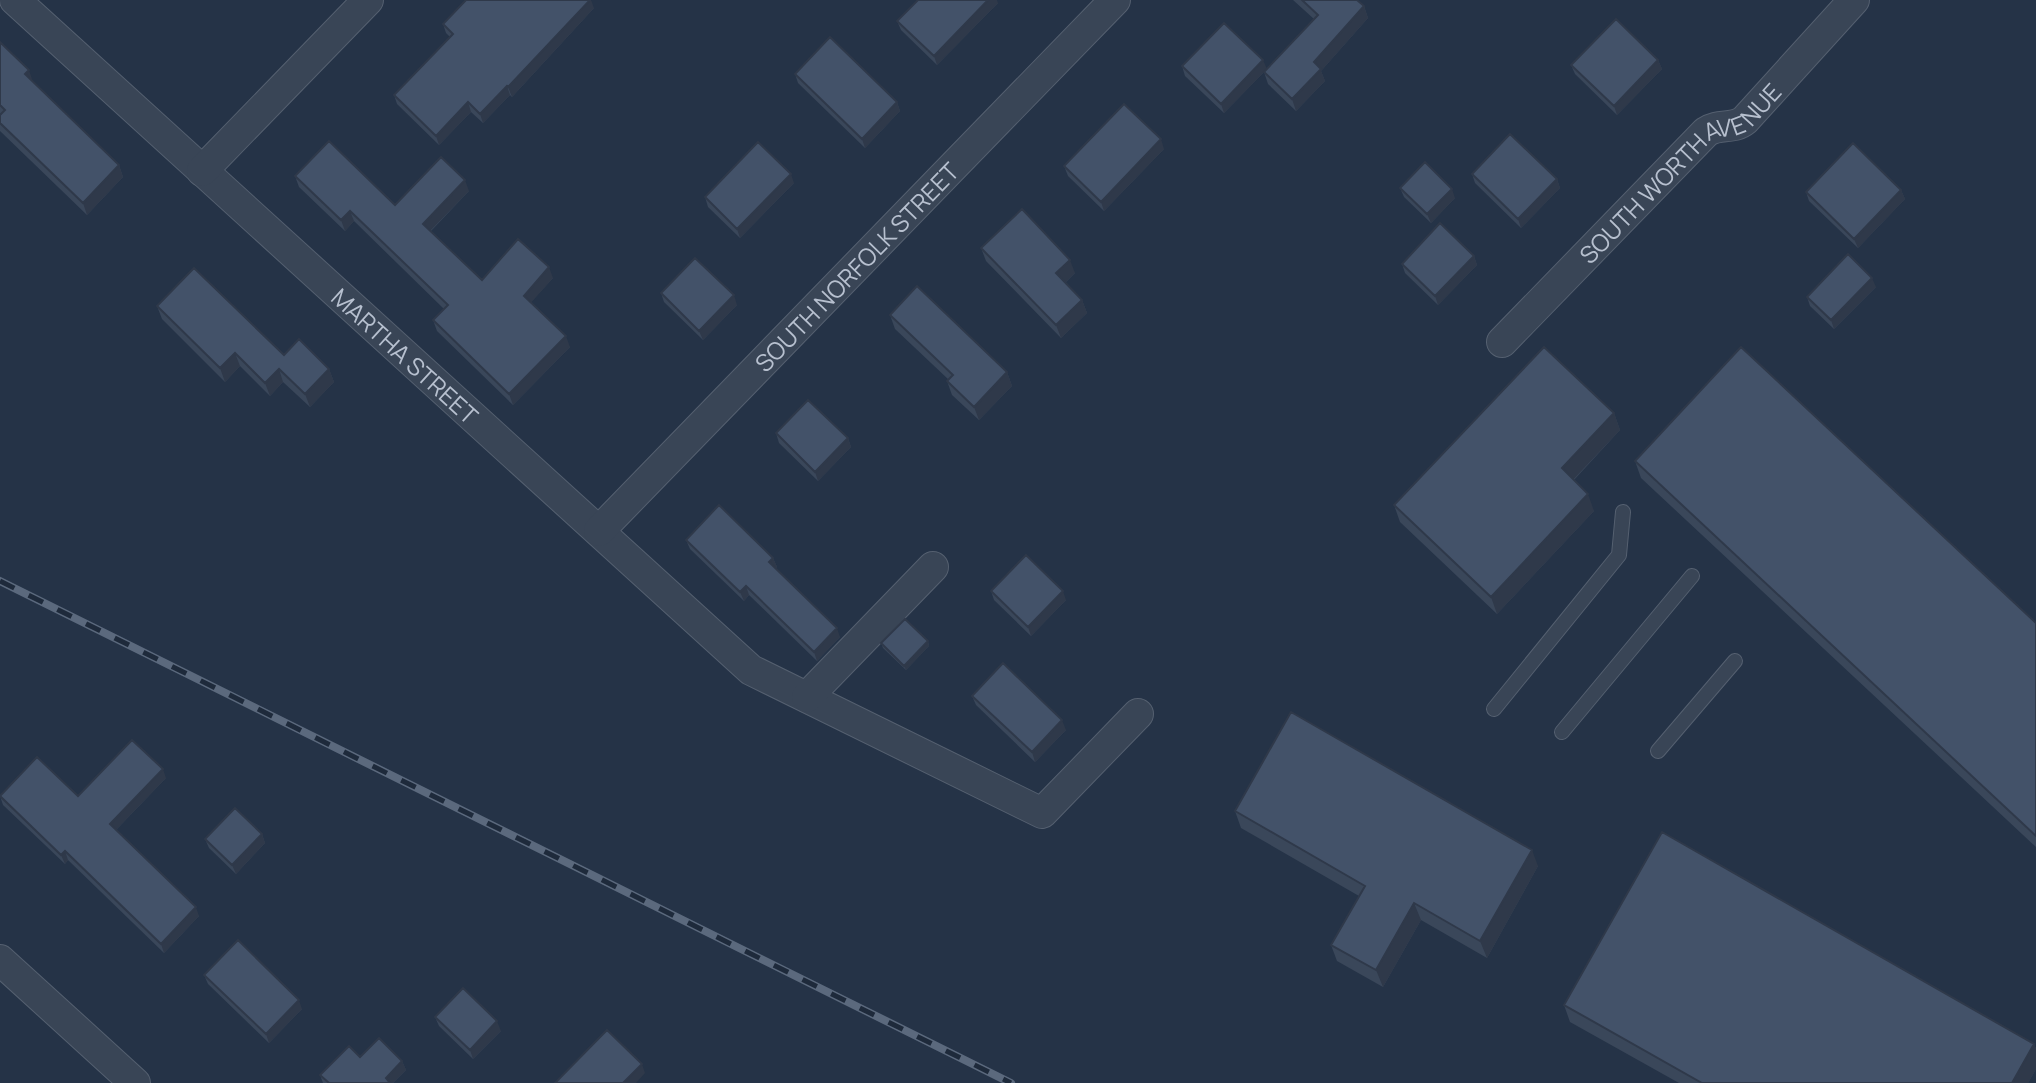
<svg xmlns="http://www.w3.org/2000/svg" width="2036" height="1083" font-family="Manrope,sans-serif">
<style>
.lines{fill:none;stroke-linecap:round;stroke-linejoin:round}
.service-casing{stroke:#556070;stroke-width:16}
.minor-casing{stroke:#556070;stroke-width:32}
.service{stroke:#394556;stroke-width:14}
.minor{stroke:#394556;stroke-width:30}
.rail-casing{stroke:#5b697d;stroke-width:8}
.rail{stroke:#1e2a3b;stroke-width:5;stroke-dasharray:16;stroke-linecap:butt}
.wall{fill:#3a475a}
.shaded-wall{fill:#2f394a}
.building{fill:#435269;stroke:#2f394a;stroke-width:2}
.labels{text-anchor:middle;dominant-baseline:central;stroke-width:5;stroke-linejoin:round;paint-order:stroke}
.street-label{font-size:24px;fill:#b7c0cf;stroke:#1e2a3b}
</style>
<rect width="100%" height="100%" fill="#253347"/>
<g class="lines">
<defs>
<path id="service" d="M1494,709L1619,555L1623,512
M1562,732L1692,576
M1658,751L1735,661"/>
<g id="minor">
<path id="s1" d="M15,0L751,670L1042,813L1138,714"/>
<path d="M202,171L368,0"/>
<path id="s2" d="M1502,342L1706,132C1719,123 1733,130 1745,120L1854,0"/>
<path id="s3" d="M599,531L1115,0"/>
<path d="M807,697L933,567"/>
<path d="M0,960L135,1083"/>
</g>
</defs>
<use href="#service" class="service-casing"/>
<use href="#minor" class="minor-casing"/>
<use href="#service" class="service"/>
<use href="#minor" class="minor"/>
<defs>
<path id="rail" d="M0,581L1011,1083"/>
</defs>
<use href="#rail" class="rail-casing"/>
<use href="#rail" class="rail"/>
</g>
<path class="wall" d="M1293,0H1357L1364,6L1368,18L1321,71L1325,81L1296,111L1268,84L1264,72L1224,113L1185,76L1182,66L1266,69L1314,19Z
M998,3L937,65L901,30L897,21Z
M594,8L512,97L510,95L483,123L471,112L439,145L397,104L394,95L450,37L446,33L443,24Z
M0,42L33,82L119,165L123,177L87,215L0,131V115L1,114L0,113Z
M1658,60L1662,69L1617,115L1575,74L1571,65Z
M795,74L897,102L900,111L865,148L798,83Z
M1164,149L1104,211L1068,176L1064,166Z
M1472,174L1557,179L1560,188L1521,228L1475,183Z
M295,176L395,205L469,191L431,231L482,280L553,278L531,302L570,347L513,405L437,331L433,320L444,309L354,221L345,231L299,187Z
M794,183L740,238L708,207L705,197Z
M1400,188L1455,198L1431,223L1404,197Z
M1901,190L1905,199L1858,248L1809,201L1806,192Z
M981,248L1075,273L1065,283L1082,300L1087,313L1061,338L986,261Z
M1474,256L1477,265L1438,305L1405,273L1402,264Z
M1876,287L1834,329L1810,306L1807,297Z
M661,293L737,305L703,340L664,302Z
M157,306L284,355L329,369L334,382L310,407L283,382L270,396L240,366L225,382L162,319Z
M890,315L1007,372L1012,386L979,420L952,395L947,381L949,380L895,329Z
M1614,413L1620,430L1574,480L1594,511L1497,614L1400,522L1394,505Z
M776,433L848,438L851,447L818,481L779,443Z
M1635,461L2036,623V847L1641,478Z
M686,540L773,558L777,567L775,569L840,637L817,661L749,595L744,601L690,549Z
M991,591L1066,600L1031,636L994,600Z
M928,641L929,646L906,670L883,648L881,643Z
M972,696L1066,730L1035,762L976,705Z
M166,778L116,830L199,916L164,953L68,860L65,864L3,805L0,796H78Z
M1235,811L1538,866L1487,958L1421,920L1383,987L1337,961L1331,945L1359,896L1241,828Z
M262,834L265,843L236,874L209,848L205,839Z
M204,975L302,1009L269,1043L208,984Z
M1564,1005L2034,1044L2036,1049V1069L2028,1083H1679L1570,1022Z
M435,1017L501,1031L473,1059L439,1026Z
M360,1057L402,1061L406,1070L393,1083H323L320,1075Z"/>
<path class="shaded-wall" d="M590,0H591L594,8L512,97L508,87Z
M988,0H997L998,3L937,65L934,56Z
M1364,6L1368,18L1321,71L1325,81L1296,111L1292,99L1314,62Z
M1263,60L1267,69L1224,113L1221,104Z
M1658,60L1662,69L1617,115L1614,106Z
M29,70L33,82L25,74Z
M507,86L510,95L483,123L480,114Z
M468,102L471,112L439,145L436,136Z
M897,102L900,111L865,148L862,139Z
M1161,139L1164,149L1104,211L1101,202Z
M119,165L123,177L87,215L83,203Z
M791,174L794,183L740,238L737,229Z
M1557,179L1560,188L1521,228L1518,219Z
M465,180L469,191L427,234L423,224Z
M1452,189L1455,198L1431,223L1427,214Z
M1901,190L1905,199L1858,248L1854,239Z
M350,211L354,221L345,231L341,220Z
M1474,256L1477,265L1438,305L1435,296Z
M1070,260L1075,273L1061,287L1056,273Z
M549,267L553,278L528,306L524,296Z
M1872,278L1876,287L1834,329L1831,320Z
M734,295L737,305L703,340L699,331Z
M1082,300L1087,313L1061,338L1056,325Z
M566,336L570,347L513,405L509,394Z
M235,353L240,366L225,382L220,368Z
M279,369L283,382L270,396L265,383Z
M329,369L334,382L310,407L305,394Z
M1007,372L1012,386L979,420L974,407Z
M1614,413L1620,430L1568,485L1562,468Z
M848,438L851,447L818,481L815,472Z
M1588,494L1594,511L1497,614L1491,597Z
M773,558L777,567L772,572L769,562Z
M746,586L749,595L744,601L740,592Z
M1063,591L1066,600L1031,636L1028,627Z
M837,628L840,637L817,661L814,652Z
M928,641L929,646L906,670L904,666Z
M1062,720L1066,730L1035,762L1032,752Z
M163,769L166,778L113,833L110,824Z
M262,834L265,843L236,874L232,865Z
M1532,850L1538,866L1487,958L1480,941Z
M65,851L68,860L65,864L61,855Z
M1414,903L1421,920L1383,987L1376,970Z
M196,907L199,916L164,953L161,944Z
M299,1000L302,1009L269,1043L266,1034Z
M497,1021L501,1031L473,1059L470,1050Z
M2034,1044L2036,1049V1069L2028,1083H2012Z
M402,1061L406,1070L393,1083H387L386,1078Z
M642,1064L645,1073L636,1083H623Z"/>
<path class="building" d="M466,0H590L508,87L507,86L480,114L468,102L436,136L394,95L453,34L443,24Z
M918,0H988L934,56L897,21Z
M1302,0H1357L1364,6L1314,62L1321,69L1292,99L1264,72L1318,15Z
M1616,19L1658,60L1614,106L1571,65Z
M1224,23L1263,60L1221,104L1182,66Z
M830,37L897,102L862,139L795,74Z
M0,42L29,70L25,74L119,165L83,203L0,123V115L5,110L0,105Z
M1124,104L1161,139L1101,202L1064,166Z
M1510,134L1557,179L1518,219L1472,174Z
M329,141L395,205L441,157L465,180L423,224L482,280L518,239L549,267L524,296L566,336L509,394L433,320L448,305L350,211L341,220L295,176Z
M758,142L791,174L737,229L705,197Z
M1853,143L1901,190L1854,239L1806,192Z
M1425,162L1452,189L1427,214L1400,188Z
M1022,209L1070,260L1056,273L1082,300L1056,325L981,248Z
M1440,223L1474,256L1435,296L1402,264Z
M1848,254L1872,278L1831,320L1807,297Z
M695,258L734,295L699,331L661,293Z
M194,268L284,355L299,339L329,369L305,394L279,369L265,383L235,353L220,368L157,306Z
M917,286L1007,372L974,407L947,381L953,375L890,315Z
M1544,347L1614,413L1562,468L1588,494L1491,597L1394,505Z
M1741,347L2036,623V836L1635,461Z
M808,400L848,438L815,472L776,433Z
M719,505L773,558L769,562L837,628L814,652L746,586L740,592L686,540Z
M1026,555L1063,591L1028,627L991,591Z
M905,619L928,641L904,666L881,643Z
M1003,663L1062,720L1032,752L972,696Z
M1291,712L1532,850L1480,941L1414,903L1376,970L1331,945L1365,886L1235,811Z
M132,740L163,769L110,824L196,907L161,944L65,851L61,855L0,796L37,757L78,796Z
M235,808L262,834L232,865L205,839Z
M1662,832L2034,1044L2012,1083H1702L1564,1005Z
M238,940L299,1000L266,1034L204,975Z
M463,988L497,1021L470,1050L435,1017Z
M607,1030L642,1064L623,1083H555Z
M379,1038L402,1061L386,1078L390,1083H329L320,1075L349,1046L360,1057Z"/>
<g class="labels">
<g class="street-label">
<text stroke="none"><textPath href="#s2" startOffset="248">SOUTH WORTH AVENUE</textPath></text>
<text stroke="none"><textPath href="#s3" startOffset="369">SOUTH NORFOLK STREET</textPath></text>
<text stroke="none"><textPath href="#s1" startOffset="528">MARTHA STREET</textPath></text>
</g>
</g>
</svg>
